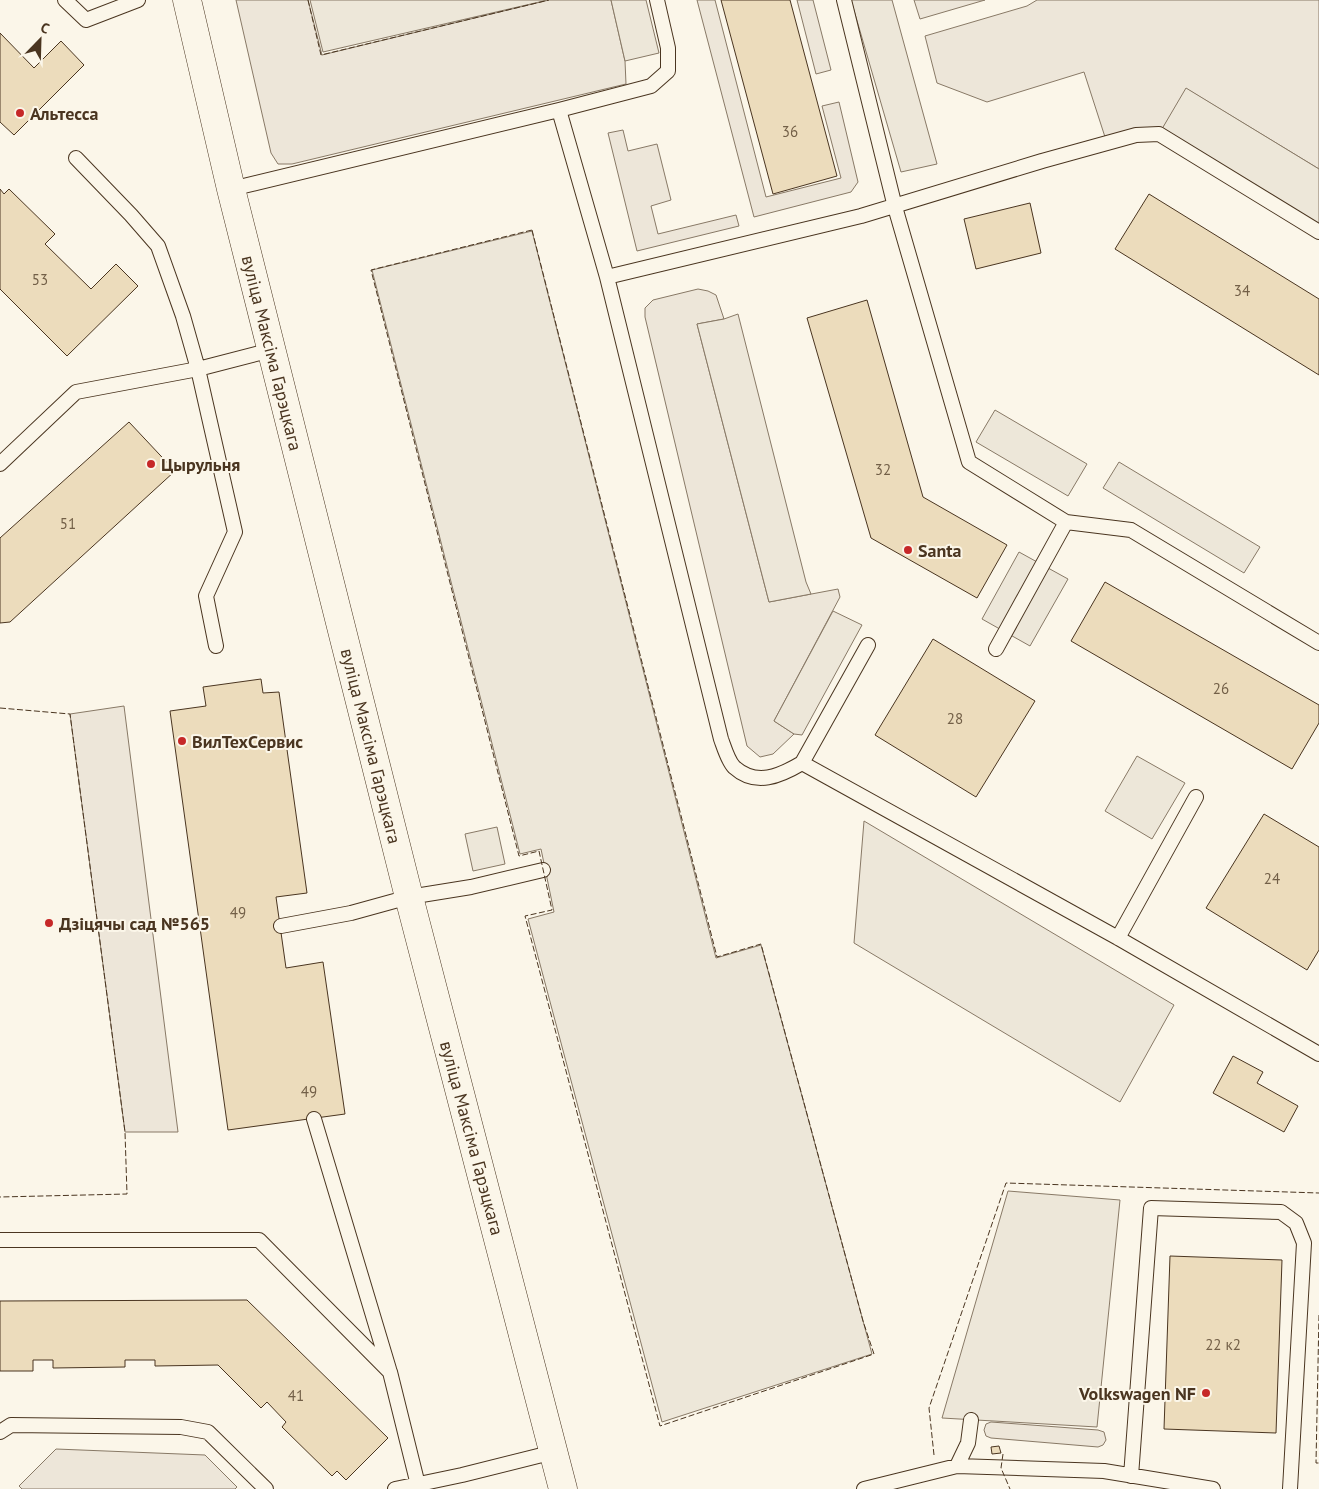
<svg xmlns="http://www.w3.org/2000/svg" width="1319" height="1489" font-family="'PT Sans',sans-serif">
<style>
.green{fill:#ede6d9;stroke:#887966}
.parking{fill:#ede7d9;stroke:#887966}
.building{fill:#ecdcbc;stroke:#4a3520}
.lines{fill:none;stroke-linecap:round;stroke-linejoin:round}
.lane-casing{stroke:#4a3520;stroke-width:16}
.secondary-casing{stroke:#4a3520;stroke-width:29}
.lane{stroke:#fbf6e9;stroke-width:14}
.secondary{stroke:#fbf6e9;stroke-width:28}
.fence{stroke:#4a3520;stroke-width:1;stroke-dasharray:6 2.5;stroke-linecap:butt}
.poi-dot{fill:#c62828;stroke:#fbf6e9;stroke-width:2}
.labels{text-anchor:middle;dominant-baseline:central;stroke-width:4;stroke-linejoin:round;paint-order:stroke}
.number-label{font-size:15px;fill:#725f47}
.poi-label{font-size:18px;font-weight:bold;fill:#4a3520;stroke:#fbf6e9;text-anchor:start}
.street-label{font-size:18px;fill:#4a3520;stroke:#fbf6e9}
</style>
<rect width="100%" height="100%" fill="#fbf6e9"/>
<path class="green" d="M236,0H308L322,55L549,0H611L625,61L626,84L292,164H278L271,153Z
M697,0H715L766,197L841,178L822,106L839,102L858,182L851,192L754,217Z
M797,0H813L831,70L816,74Z
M914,0H985L920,19Z
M1037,0H1319V169L1187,89L1159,134L1105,137L1084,72L987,102L937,83L925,36L1027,6Z
M623,130L628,151L657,144L671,200L651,206L658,234L736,215L739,226L637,251L608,133Z
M698,289L708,291L716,295L724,319L697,324L769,602L838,589L840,597L774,721L794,734L773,754L760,757L747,746L645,317V308L653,300Z
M124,706L178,1132H125L70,714Z
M991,1422L1098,1430L1104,1432L1106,1440L1103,1445L1098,1447L991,1438L986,1436L984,1430L986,1424Z
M56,1449L205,1455L237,1487L235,1489H22L19,1486Z"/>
<path class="parking" d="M310,0H548L323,52Z
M611,0H646L659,53L625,61Z
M851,0H892L937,164L901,172Z
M1186,88L1319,169V232L1159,134Z
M532,231L716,958L761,945L872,1354L662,1422L528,919L554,912L541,849L520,854L372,270Z
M738,314L806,582L811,594L769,602L697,324L724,319Z
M995,410L1087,464L1068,496L976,442Z
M1119,462L1260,547L1244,573L1103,488Z
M1019,552L1068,579L1030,646L982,619Z
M833,611L862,625L802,735L794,734L774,721Z
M1137,756L1185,783L1152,839L1105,811Z
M864,821L1174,1005L1120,1102L854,943Z
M497,827L505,864L473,871L465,834Z
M1008,1191L1120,1200L1097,1427L942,1418Z"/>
<path class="building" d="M721,0H790L837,176L773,194Z
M0,33L34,68L61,41L84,65L14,135L0,122Z
M0,189L4,194L9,189L55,234L45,244L91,289L116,264L138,286L67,356L0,289Z
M1149,194L1319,299V375L1115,249Z
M1030,203L1041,253L976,269L964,219Z
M867,300L923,497L1007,545L977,598L871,538L807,318Z
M129,422L175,471L10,622L0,623V538Z
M1105,582L1319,705V723L1292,769L1071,641Z
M933,639L1035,701L976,797L875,735Z
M261,679L263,693L279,692L307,893L276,897L286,968L323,962L345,1114L228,1130L170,711L206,706L203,687Z
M1264,814L1319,847V950L1307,970L1206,908Z
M1233,1056L1263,1072L1257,1083L1298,1106L1284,1132L1213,1093Z
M1170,1256L1282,1260L1276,1433L1164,1429Z
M247,1300L388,1438L346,1480L337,1471L332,1476L282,1427L286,1422L267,1402L261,1408L218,1365L155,1366V1360H125V1367L53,1368V1360H33V1371H0V1301Z
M999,1446L1001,1453L992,1454L991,1447Z"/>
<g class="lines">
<defs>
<path id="lane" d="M65,0L86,20L138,0
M844,0L895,207L969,462L1066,522L1131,530L1319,643
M559,110L607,277L721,739C724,747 728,761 734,767C756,787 780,776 802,763L1118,938L1319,1054
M76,158L131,215L158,246L183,316L198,369L235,532L206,596L216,646
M231,189L559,110L651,86L668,71V48L657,0
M607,277L861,216L1042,161L1136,135L1159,134L1319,232
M0,464L76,392L198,369L271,350
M996,649L1066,522
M802,763L868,645
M281,926L351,913L409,897L471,887L543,870
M1118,938L1196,797
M314,1119L389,1369
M0,1240H259L390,1372L418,1485
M0,1432L11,1425L181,1427L208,1432L266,1489
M957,1466L968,1443L971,1420
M1131,1476L1151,1208L1281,1212L1296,1223L1304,1243L1290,1489
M395,1489L462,1475L554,1452
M864,1489L957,1466L1104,1471L1213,1489"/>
<path id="secondary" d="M187,0L231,189L409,897L563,1489"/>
</defs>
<use href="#lane" class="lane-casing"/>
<use href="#secondary" class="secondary-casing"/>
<use href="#lane" class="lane"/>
<use href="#secondary" class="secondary"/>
<path class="fence" d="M308,0L321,55L549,0
M532,230L717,957L761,944L863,1321L874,1354L660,1426L525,916L552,910L539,851L519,856L371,270Z
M0,708L70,714L125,1132L127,1194L0,1197
M1319,1315L1316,1463H1319
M1003,1454L1001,1468L1010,1489
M934,1455L929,1408L1006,1183L1319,1193"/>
</g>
<g class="poi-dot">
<circle cx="20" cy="113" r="5"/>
<circle cx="151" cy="464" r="5"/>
<circle cx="908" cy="550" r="5"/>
<circle cx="182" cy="741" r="5"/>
<circle cx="49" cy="923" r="5"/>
<circle cx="1206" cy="1393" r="5"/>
</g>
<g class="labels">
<g class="number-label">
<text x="790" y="131">36</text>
<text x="40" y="279">53</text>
<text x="1242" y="290">34</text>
<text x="883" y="469">32</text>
<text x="68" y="523">51</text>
<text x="1221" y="688">26</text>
<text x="955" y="718">28</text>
<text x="1272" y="878">24</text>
<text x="238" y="912">49</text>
<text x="309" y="1091">49</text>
<text x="1223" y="1344">22 к2</text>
<text x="296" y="1395">41</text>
</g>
<g class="poi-label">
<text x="30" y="113">Альтесса</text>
<text x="161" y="464">Цырульня</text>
<text x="918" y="550">Santa</text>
<text x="192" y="741">ВилТехСервис</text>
<text x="59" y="923">Дзіцячы сад №565</text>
<text x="1196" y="1393" text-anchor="end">Volkswagen NF</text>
</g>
<g class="street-label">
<text transform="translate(272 353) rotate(76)">вуліца Максіма Гарэцкага</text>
<text transform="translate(371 746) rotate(76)">вуліца Максіма Гарэцкага</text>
<text transform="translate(472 1138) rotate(75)">вуліца Максіма Гарэцкага</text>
</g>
</g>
<g transform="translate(40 40) rotate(23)" stroke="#fbf6e9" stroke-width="4" paint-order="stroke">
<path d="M0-4L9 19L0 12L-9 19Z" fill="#4a3520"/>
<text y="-8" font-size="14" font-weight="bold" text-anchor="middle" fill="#4a3520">С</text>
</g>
</svg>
